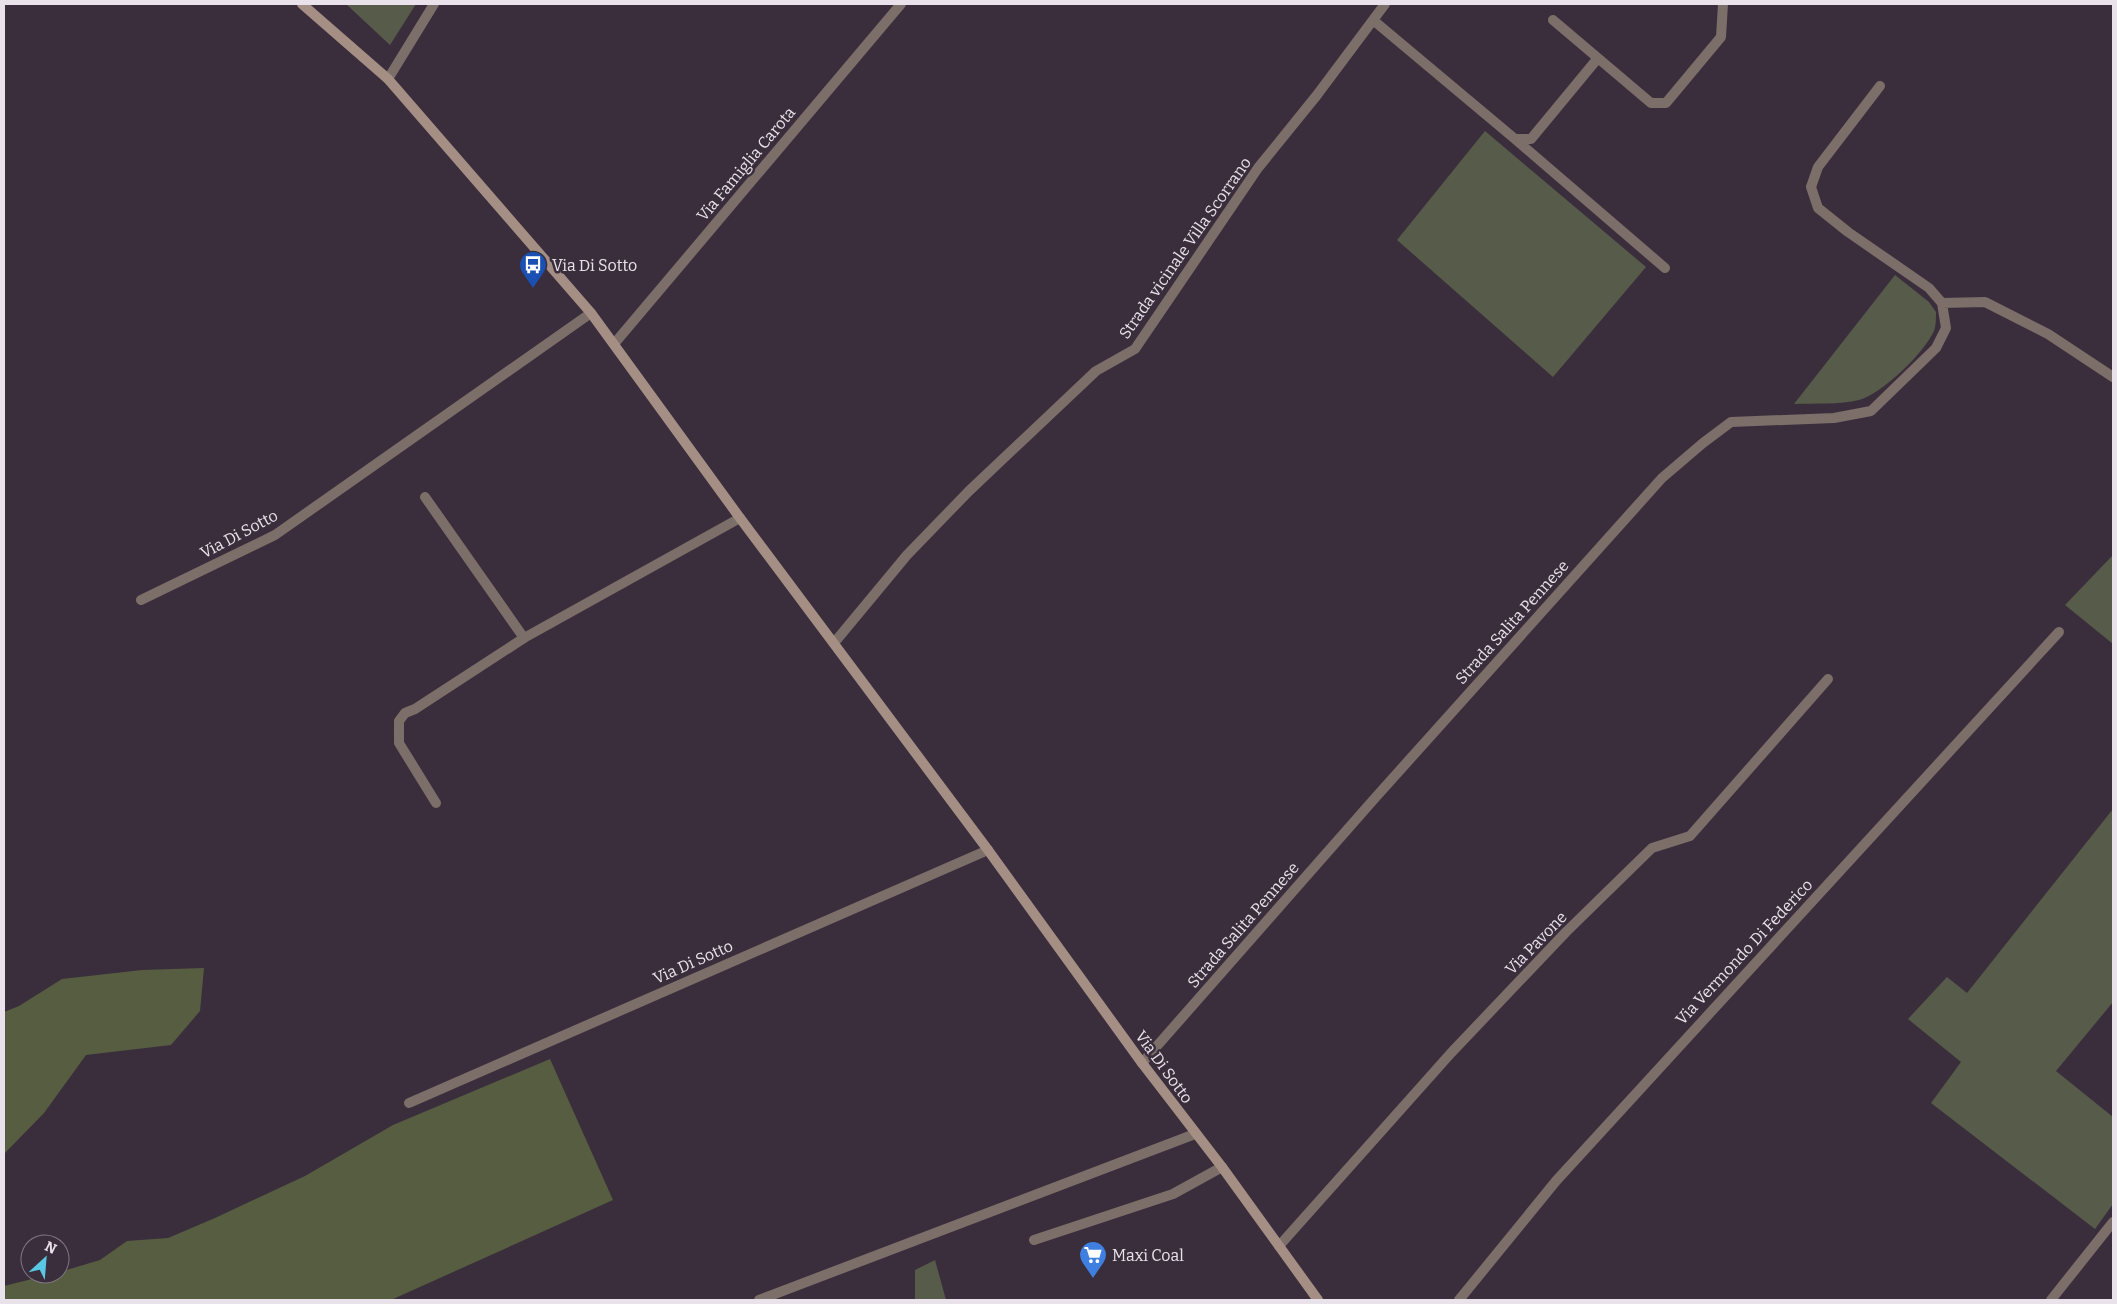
<svg xmlns="http://www.w3.org/2000/svg" width="2117" height="1304" font-family="Bitter,serif">
<style>
.green{fill:#575b4a}
.forest{fill:#575d41}
.lines{fill:none;stroke-linecap:round;stroke-linejoin:round}
.lane{stroke:#7c6e68;stroke-width:10}
.street{stroke:#7c6e68;stroke-width:10}
.secondary{stroke:#a58f85;stroke-width:10}
.labels{text-anchor:middle;dominant-baseline:central;stroke-width:5;stroke-linejoin:round;paint-order:stroke}
.street-label{font-size:16px;fill:#eae2eb;stroke:#3a2e3c}
.poi-label{font-size:16px;fill:#eae2eb;stroke:#3a2e3c;text-anchor:start}
</style>
<rect width="100%" height="100%" fill="#3a2e3c"/>
<path class="green" d="M346,4H416L390,45Z
M1485,131L1646,267L1553,377L1397,240Z
M1895,275L1929,302L1936,312C1936,318 1936,326 1934,331C1924,353 1882,394 1859,400C1840,405 1814,403 1794,404Z
M2113,555V644L2065,605Z
M2113,809V1002L2056,1071L2113,1117V1204L2095,1229L1931,1103L1961,1062L1908,1019L1947,977L1967,993Z
M935,1260L946,1300H915V1270Z"/>
<path class="forest" d="M204,968L200,1011L171,1045L86,1055L44,1113L4,1154V1012L19,1006L62,979L142,970Z
M550,1059L613,1200L391,1300H4V1286L52,1274H60V1272L100,1260L127,1241L168,1238L215,1218L305,1176L393,1125Z"/>
<g class="lines">
<path class="lane" d="M425,497L524,638
M1034,1240L1173,1194L1222,1167"/>
<path class="street" d="M1373,20L1515,139H1531L1598,58
M1553,20L1651,103H1666L1721,37L1723,4
M388,79L434,4
M1515,139L1665,268
M1942,303L1985,302L2048,334L2113,377
M614,344L901,4
M141,600L275,535L591,313
M834,643L907,555L969,491L1096,371L1135,349L1258,168L1317,95L1385,4
M436,803L399,743V721L405,713L415,709L524,638L740,518
M1142,1063L1375,798L1662,478L1703,443L1731,422L1834,418L1871,411L1936,348L1946,328L1942,303L1929,288L1848,232L1818,208L1811,187L1818,167L1880,86
M409,1103L988,850
M1279,1246L1451,1053L1566,932L1652,848L1690,836L1828,679
M759,1300L1195,1134
M1459,1300L1556,1181L2059,632
M2051,1300L2113,1222"/>
<path class="secondary" d="M302,4L388,79L591,313L740,518L988,850L1142,1063L1222,1167L1318,1300"/>
</g>
<defs>
<symbol id="bus-pin" viewBox="-11 -11 22 30"><path d="M0 17L-7.5 6A9.5 9.5 0 1 1 7.5 6Z" fill="#1a4fb4" stroke="#3a2e3c"/><path d="M-5-6H5V4H4V6H2V4H-2V6H-4V4H-5ZM-3.5-4V0h7V-4ZM-3.5 1.2v1.5H-2V1.2ZM2 1.2v1.5H3.5V1.2Z" fill="#fff"/></symbol>
<symbol id="supermarket-pin" viewBox="-11 -11 22 30"><path d="M0 17L-7.5 6A9.5 9.5 0 1 1 7.5 6Z" fill="#3f7fe0" stroke="#3a2e3c"/><path d="M-6-5.5h2.5l.6 2H6L4.5 2H-2.5L-4.4-4H-6ZM-1.5 3.2a1.3 1.3 0 1 0 .1 0ZM3 3.2a1.3 1.3 0 1 0 .1 0Z" fill="#fff"/></symbol>
</defs>
<g fill-rule="evenodd">
<use href="#bus-pin" x="517" y="249" width="32" height="43"/>
<use href="#supermarket-pin" x="1077" y="1239" width="32" height="43"/>
</g>
<g class="labels">
<g class="street-label">
<text transform="translate(746 164) rotate(-50)">Via Famiglia Carota</text>
<text transform="translate(1185 248) rotate(-55)">Strada vicinale Villa Scorrano</text>
<text transform="translate(239 534) rotate(-28)">Via Di Sotto</text>
<text transform="translate(1512 622) rotate(-48)">Strada Salita Pennese</text>
<text transform="translate(1243 925) rotate(-49)">Strada Salita Pennese</text>
<text transform="translate(1536 943) rotate(-46)">Via Pavone</text>
<text transform="translate(1744 952) rotate(-47)">Via Vermondo Di Federico</text>
<text transform="translate(693 962) rotate(-24)">Via Di Sotto</text>
<text transform="translate(1164 1067) rotate(54)">Via Di Sotto</text>
</g>
<g class="poi-label">
<text x="552" y="265">Via Di Sotto</text>
<text x="1112" y="1255">Maxi Coal</text>
</g>
</g>
<rect width="2117" height="1304" fill="none" stroke="#eae2eb" stroke-width="10"/>
<g transform="translate(45 1259) rotate(26)"><circle r="24" fill="#3a2e3c" stroke="#807682"/>
<path d="M0-4L9 19L0 12L-9 19Z" fill="#59c8e4"/>
<text y="-8" font-size="14" font-weight="bold" text-anchor="middle" fill="#eae2eb">N</text>
</g>
</svg>
